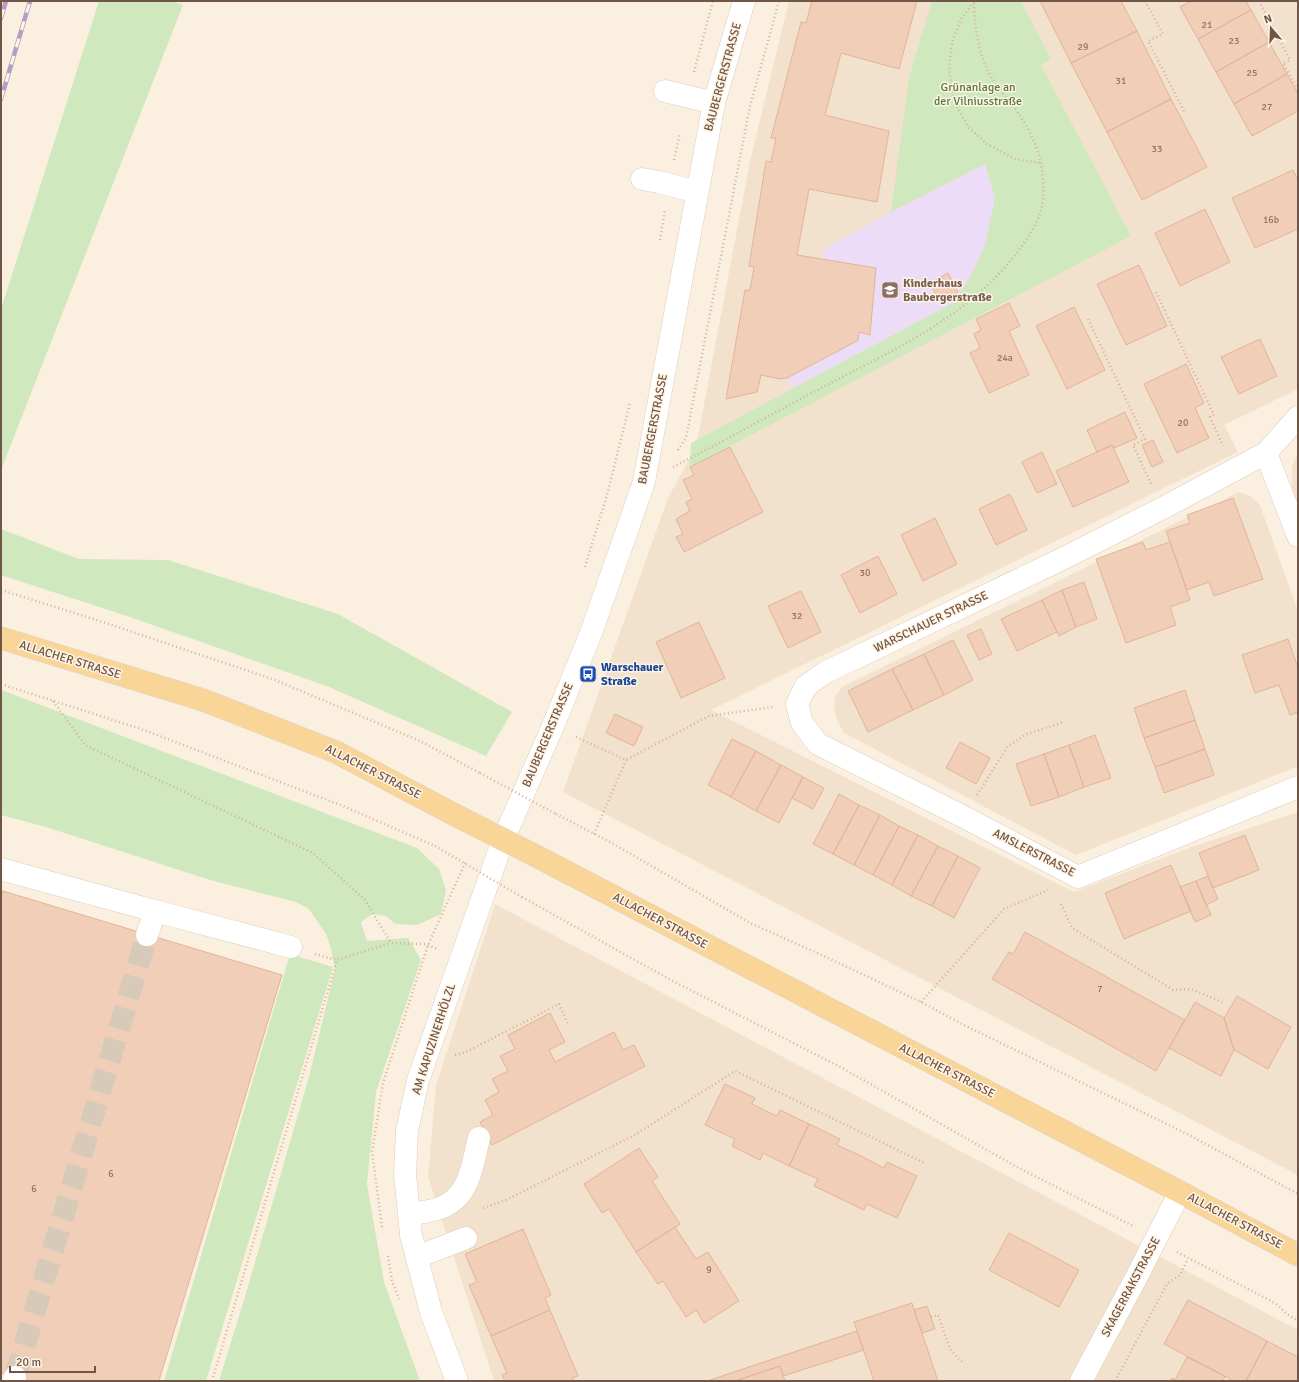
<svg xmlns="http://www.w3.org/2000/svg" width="1299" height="1382" font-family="Signika,sans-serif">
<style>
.residential{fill:#f2e2cd}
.education{fill:#eddcf7}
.green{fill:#cfe8be}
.building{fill:#f0ceb7;stroke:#e2b498}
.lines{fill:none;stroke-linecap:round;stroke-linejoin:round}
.minor-tunnel{stroke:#d8cab9;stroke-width:22;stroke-dasharray:22 11;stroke-linecap:butt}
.minor-casing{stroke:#dfccbb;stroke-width:23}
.major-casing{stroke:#dad3cf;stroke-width:23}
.path{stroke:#d4b19b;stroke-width:2.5;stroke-dasharray:1 3;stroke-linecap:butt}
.minor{stroke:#fff;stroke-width:22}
.major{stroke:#f9d598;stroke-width:22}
.rail-casing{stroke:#b29fc3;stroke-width:4.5}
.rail{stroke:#fff4e4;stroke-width:3;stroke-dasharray:9;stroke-linecap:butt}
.major-bridge-casing{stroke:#dad3cf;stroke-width:23;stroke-linecap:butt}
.path-bridge{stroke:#d4b19b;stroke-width:2.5;stroke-dasharray:1 3;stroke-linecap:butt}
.major-bridge{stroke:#f9d598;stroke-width:22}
.labels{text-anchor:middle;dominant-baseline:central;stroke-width:3;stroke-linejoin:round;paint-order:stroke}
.number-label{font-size:10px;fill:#907464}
.street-label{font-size:12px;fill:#705648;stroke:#fff4e4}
.park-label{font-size:12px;fill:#547b42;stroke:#fff4e4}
.education-label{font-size:12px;font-weight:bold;fill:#785e54;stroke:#fff4e4;text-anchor:start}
.transit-label{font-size:12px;font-weight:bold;fill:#164399;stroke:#fff4e4;text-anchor:start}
</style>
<rect width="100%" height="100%" fill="#fbf0df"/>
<path class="residential" d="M789,1H1298V389L1224,425L1238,452L711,710L1074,892L1194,846L1298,812V1175L563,792L668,498L696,447L750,161Z
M1298,452V504L1292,489V466Z
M1239,492L1250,496L1260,505L1298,611V766L1076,855L844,733L837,720L834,707L835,697L842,687Z
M495,904L1298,1330V1381H494L428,1177L436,1085Z"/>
<path class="education" d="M985,164L995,198L985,245L971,276L953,303L793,388L787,378L780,379L761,375L757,392L726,399L740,322L823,260L824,249L891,212Z"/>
<path class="green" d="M99,1H172L183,5L1,470V309Z
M932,1H1021L1051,59L1041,65L1131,236L690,467L691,443L953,303L971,276L985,245L995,197L985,164L891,212L909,77Z
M1,529L79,559L168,560L338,614L512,712L486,756L329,687L130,617L1,575Z
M1,691H4L417,848L439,869L446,890L441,914L417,925L395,924L386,916L373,914L361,922L367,941L408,938L421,960L376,1092L367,1184L384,1282L420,1381H219L244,1300L309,1077L335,969L330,945L326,934L309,909L296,902L210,880L46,827L1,815Z
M290,954L333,967L206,1381H164Z"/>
<path class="building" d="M812,1H917L899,69L841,53L825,115L889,131L877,202L809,189L797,255L876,268L870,335L859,332L858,340L855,342L787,378L780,379L761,375L757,392L726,399L745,290H750L754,267L749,266L766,161L771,162L776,138H771L801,22L806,23Z
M1040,1H1121L1137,31L1071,63Z
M1191,1H1246L1251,10L1198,39L1180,7Z
M1251,10L1269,42L1216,72L1198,39Z
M1137,31L1171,99L1107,132L1071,63Z
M1269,42L1287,74L1234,104L1216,72Z
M1287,74L1298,94V111L1252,136L1234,104Z
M1171,99L1207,167L1142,200L1107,132Z
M1293,170L1298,181V229L1255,248L1232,198Z
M1205,209L1230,262L1180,286L1155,233Z
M1139,265L1167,326L1126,345L1097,284Z
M948,273L958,292L940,302L930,283Z
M1009,303L1020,326L1009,331L1029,375L989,393L970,353L980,348L974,334L981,330L976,319Z
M1074,307L1105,370L1067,389L1036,326Z
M1260,339L1277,376L1239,394L1221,357Z
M1186,364L1204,403L1195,408L1209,438L1177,453L1144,384Z
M1125,412L1137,438L1114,448L1112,445L1097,452L1087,430Z
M1153,440L1163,462L1152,467L1142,445Z
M1112,445L1129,482L1073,507L1056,471Z
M730,447L763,512L684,552L676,537L683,534L676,519L690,511L686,502L692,499L683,480L694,475L690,467Z
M1042,452L1057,484L1037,493L1022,462Z
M1010,494L1027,530L996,545L979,509Z
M1233,498L1263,579L1214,596L1209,582L1187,590L1166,531L1190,523L1187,515Z
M935,518L957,564L923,581L901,535Z
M1143,542L1146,550L1170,542L1190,600L1170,607L1176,625L1126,643L1096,559Z
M878,556L897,594L860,613L841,575Z
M1084,582L1097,619L1076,627L1062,590Z
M1062,590L1076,627L1059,636L1042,600Z
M801,591L821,632L788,648L768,606Z
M1042,600L1057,632L1017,651L1001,619Z
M699,622L725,678L681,698L656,642Z
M981,629L992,654L979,660L967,635Z
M1288,639L1298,668V712L1290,715L1279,685L1255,693L1242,655Z
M953,640L973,680L944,695L924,654Z
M924,654L944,695L913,710L892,669Z
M892,669L913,710L868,732L848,691Z
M1185,690L1195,720L1144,738L1134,708Z
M615,714L643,727L634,746L606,733Z
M1195,720L1205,749L1155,767L1144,738Z
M1095,735L1111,778L1084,787L1069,745Z
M732,739L756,751L731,797L708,785Z
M960,742L990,758L976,784L946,768Z
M1069,745L1084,787L1059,797L1044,754Z
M1205,749L1214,775L1164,793L1155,767Z
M756,751L781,765L756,811L731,797Z
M1044,754L1059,797L1031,806L1016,764Z
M781,765L803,777L779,823L756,811Z
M803,777L824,788L813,809L792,798Z
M839,794L859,805L833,854L813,844Z
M859,805L880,815L854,865L833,854Z
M880,815L899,826L873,875L854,865Z
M899,826L918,835L892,885L873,875Z
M918,835L938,846L911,896L892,885Z
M1245,835L1259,870L1213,888L1199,853Z
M938,846L958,856L932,906L911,896Z
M958,856L980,868L954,918L932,906Z
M1171,865L1191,911L1124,939L1105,893Z
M1208,876L1218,899L1206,905L1196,881Z
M1196,881L1211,915L1195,922L1180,887Z
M3,891L282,975L159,1381H27L1,1373V898Z
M1025,932L1185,1020L1156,1071L992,979L1009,952L1013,954Z
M1237,996L1291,1027L1268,1069L1234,1050L1224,1018Z
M1195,1002L1224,1018L1234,1050L1221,1076L1169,1048Z
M550,1013L565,1042L549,1050L555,1062L614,1032L623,1050L634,1045L645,1066L492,1145L480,1122L493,1115L485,1100L499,1092L492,1079L508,1071L500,1056L515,1049L508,1035Z
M725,1084L755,1098L752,1104L766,1111L777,1116L780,1110L809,1124L789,1166L763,1153L760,1160L732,1146L735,1139L705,1125Z
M809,1124L840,1139L837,1145L859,1155L884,1168L887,1162L917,1176L897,1218L867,1204L864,1210L814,1186L818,1179L789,1166Z
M639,1148L658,1177L652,1181L680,1224L636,1252L609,1209L602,1213L584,1184Z
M675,1227L696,1259L708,1252L739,1301L704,1323L696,1310L686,1317L663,1281L658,1284L636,1252Z
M523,1229L551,1295L545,1298L550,1310L491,1336L469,1285L477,1282L465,1254Z
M1009,1233L1079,1270L1059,1307L989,1270Z
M1188,1300L1267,1341L1246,1381H1234L1164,1344Z
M912,1303L938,1381H874L854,1322Z
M927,1306L935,1329L922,1333L914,1310Z
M550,1310L578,1376L572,1378L574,1381H505L502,1375L507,1373L491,1336Z
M857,1331L864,1350L783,1376L780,1366L735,1381H707Z
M1267,1341L1298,1357V1381H1246Z
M1187,1357L1225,1376L1223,1381H1170L1172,1378L1175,1380Z
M780,1366L785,1381H735Z"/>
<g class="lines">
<path class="minor-tunnel" d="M15,1377L147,935"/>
<defs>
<path id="minor" d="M665,91L714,103
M642,179L659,182L697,192
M1298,417L1266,453L1163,508L1060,560L826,672L806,686L797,704L802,723L818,744L964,817L1078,877L1298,787
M1266,453L1298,536
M1,869L155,911L147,935
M155,911L291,947
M409,1214C418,1213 428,1212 437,1209C470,1199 472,1166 479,1138
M417,1257L466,1238
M13,1381L15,1377
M457,1381L431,1312L411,1235L405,1174L407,1131L418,1080L503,840L553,726L591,633L644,482L714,103L744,1
M1081,1381L1136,1278L1180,1192"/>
<path id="major" d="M1,638L203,700L336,752L455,815
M538,857L1180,1192L1298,1255"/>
</defs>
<use href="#minor" class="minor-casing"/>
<use href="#major" class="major-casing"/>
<path class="path" d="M1145,1L1163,34L1148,41L1185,113
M1259,1L1290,60L1283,63L1298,90
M974,2L962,17L952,42L949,70L954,101L969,128L987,144L1015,159L1041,163
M694,72L713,1
M674,160L680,133
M660,240L665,210
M1156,292L1214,415L1210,417L1223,446
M1088,319L1145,439L1133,445L1152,486
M678,450L686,438L750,106L779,1
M673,467C724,441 774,413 825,386C895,349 974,314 1021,247C1031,233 1041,218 1043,200C1044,190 1043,180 1042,170C1040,150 1029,129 1018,113C1008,99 996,86 988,71C978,51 974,23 974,1
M585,567L607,495L630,403
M1,590L103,622L275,680L420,741L480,773
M1,684L144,730L343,806L435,846
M53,701L85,745L313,853L365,900L391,943L425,944L438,949
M576,737L626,760L709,716L773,707
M977,795L1008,746L1027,734L1064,722
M556,814L612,843L750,923L824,956L921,1002L960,1023L1189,1135L1298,1194
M594,834L626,760
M522,897L667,978L842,1068L1017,1167L1133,1226
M1061,904L1072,928L1173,990L1191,989L1222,1002
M315,954L337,960
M921,1002L1004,909L1048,890
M455,1055L466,1052L559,1004L569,1026
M483,1208L506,1200L633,1136L735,1071L924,1163
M382,1227L372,1152L383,1083L428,945L466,861
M1177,1252L1275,1303L1287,1314L1298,1321
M388,1256L392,1281L399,1299
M931,1317L938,1315L950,1349L963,1363
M212,1381L337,960L391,943
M1115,1381L1167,1284L1180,1275L1188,1259"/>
<use href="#minor" class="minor"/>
<use href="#major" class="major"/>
<defs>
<path id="rail" d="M1,18L6,1
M1,99L30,1"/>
</defs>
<use href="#rail" class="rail-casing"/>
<use href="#rail" class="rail"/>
<defs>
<path id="major-bridge" d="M455,815L538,857"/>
</defs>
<use href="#major-bridge" class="major-bridge-casing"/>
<path class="path-bridge" d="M480,773L556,814
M435,846L522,897"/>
<use href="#major-bridge" class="major-bridge"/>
</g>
<defs>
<symbol id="school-square" viewBox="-11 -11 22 22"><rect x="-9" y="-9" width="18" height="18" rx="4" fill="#8d6e63" stroke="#fff4e4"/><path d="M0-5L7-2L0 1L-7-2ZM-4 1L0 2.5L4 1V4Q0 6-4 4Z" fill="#fff"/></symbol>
<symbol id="bus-square" viewBox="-11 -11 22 22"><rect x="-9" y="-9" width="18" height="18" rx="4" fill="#1a4fb4" stroke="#fff4e4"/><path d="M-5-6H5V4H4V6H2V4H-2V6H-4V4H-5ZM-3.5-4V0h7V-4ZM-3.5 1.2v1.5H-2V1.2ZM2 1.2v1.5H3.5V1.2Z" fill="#fff"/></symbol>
</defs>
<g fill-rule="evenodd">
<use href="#school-square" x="880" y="280" width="20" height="20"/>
<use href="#bus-square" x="578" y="664" width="20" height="20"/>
</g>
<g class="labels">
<g class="number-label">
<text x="1207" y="25">21</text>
<text x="1234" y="41">23</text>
<text x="1083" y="47">29</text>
<text x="1252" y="73">25</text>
<text x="1121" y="81">31</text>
<text x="1267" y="107">27</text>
<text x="1157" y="149">33</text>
<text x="1271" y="220">16b</text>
<text x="1005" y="358">24a</text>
<text x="1183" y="423">20</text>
<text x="865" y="573">30</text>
<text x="797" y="616">32</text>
<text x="1100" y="989">7</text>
<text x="111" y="1174">6</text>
<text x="34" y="1189">6</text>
<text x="709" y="1270">9</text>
</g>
<g class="street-label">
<text transform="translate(723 77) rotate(-75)">BAUBERGERSTRASSE</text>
<text transform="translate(653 429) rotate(-79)">BAUBERGERSTRASSE</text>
<text transform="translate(931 622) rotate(-26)">WARSCHAUER STRASSE</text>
<text transform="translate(70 660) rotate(17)">ALLACHER STRASSE</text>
<text transform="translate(548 735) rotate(-67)">BAUBERGERSTRASSE</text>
<text transform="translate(373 772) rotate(27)">ALLACHER STRASSE</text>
<text transform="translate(1034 853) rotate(27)">AMSLERSTRASSE</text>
<text transform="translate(660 921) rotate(28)">ALLACHER STRASSE</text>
<text transform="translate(434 1039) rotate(-72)">AM KAPUZINERHÖLZL</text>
<text transform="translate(947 1071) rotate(27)">ALLACHER STRASSE</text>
<text transform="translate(1235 1221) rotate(28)">ALLACHER STRASSE</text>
<text transform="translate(1131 1287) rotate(-62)">SKAGERRAKSTRASSE</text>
</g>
<g class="park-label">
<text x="978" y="87">Grünanlage an<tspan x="978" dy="14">der Vilniusstraße</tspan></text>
</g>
<g class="education-label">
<text x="903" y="283">Kinderhaus<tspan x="903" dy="14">Baubergerstraße</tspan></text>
</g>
<g class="transit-label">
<text x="601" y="667">Warschauer<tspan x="601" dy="14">Straße</tspan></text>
</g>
</g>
<rect width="1299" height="1382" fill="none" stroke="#705648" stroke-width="4"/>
<g transform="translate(1271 28) rotate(341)" stroke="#fff4e4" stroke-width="3" paint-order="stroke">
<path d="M0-3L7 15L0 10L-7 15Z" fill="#705648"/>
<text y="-6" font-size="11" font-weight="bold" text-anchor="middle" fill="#705648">N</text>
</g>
<path d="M10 1366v6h85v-6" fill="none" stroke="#705648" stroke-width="2"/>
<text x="16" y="1366" font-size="12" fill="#705648" stroke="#fff4e4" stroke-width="3" paint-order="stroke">20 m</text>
</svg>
